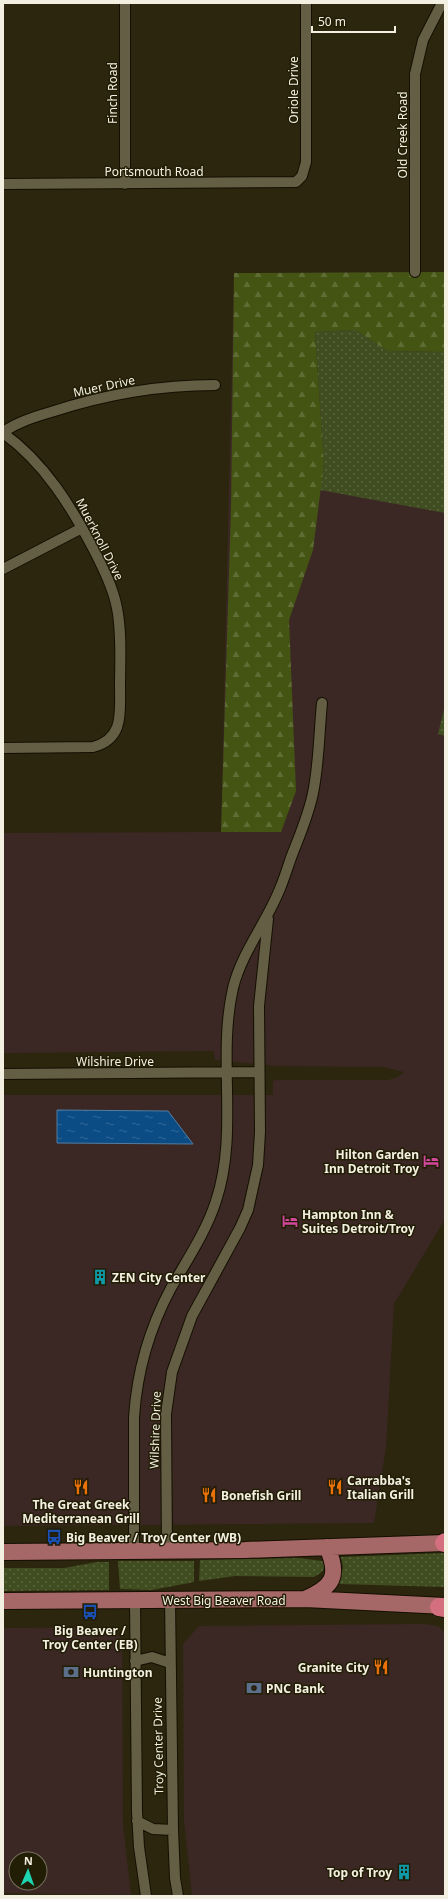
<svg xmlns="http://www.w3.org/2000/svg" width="448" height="1899" font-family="'Noto Sans',sans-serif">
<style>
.commercial{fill:#3b2824;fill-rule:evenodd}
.grass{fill:url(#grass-dots)}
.forest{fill:url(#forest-firs)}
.water{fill:url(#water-ripples);stroke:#517da1}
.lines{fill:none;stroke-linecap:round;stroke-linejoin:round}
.minor-casing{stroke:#140f00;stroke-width:12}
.primary-casing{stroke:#140f00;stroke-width:18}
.motorway-casing{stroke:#140f00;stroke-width:20}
.minor{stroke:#635e44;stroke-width:10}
.primary{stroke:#a66867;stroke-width:16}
.motorway{stroke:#d36f7f;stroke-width:18}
.labels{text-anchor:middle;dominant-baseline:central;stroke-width:3;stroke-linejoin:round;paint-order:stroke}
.street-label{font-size:12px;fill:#f3f0e1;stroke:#221d05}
.poi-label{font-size:12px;font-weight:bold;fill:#f3f0e1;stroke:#221d05;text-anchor:start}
</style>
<defs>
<pattern id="grass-dots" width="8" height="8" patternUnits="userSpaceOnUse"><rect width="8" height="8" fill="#404d20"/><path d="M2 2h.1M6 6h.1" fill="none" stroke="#5c6740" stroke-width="1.8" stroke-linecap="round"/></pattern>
<pattern id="forest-firs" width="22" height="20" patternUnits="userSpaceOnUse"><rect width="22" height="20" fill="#445413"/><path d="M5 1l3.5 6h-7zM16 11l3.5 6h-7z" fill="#5f6d35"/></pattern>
<pattern id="water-ripples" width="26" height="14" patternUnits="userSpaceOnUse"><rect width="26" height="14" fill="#0c4c85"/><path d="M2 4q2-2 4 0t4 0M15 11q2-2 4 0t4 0" fill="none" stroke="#306696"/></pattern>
</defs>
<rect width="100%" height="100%" fill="#2c260e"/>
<path class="commercial" d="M445,272V1219L394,1304L386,1447L374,1523L3,1526V1095H273V1081L277,1080H388L398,1077L404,1072L384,1067L277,1066L215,1060L214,1051L3,1053V833L221,832L234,273Z
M424,1624L438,1626L445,1633V1896H192L184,1820L183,1644L199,1626Z
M109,1627L122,1639L123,1825L131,1895L3,1893V1628ZM16,1859H40V1883H16Z"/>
<path class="grass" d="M356,330L387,351L445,352V513L320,490L324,463L315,332Z
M445,705V736L438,734Z
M445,1553V1587L339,1584L343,1567L341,1557Z
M298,1558L322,1561C328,1569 321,1573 314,1577L235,1576L199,1581L200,1560Z
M118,1561H194V1582L152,1590L120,1589Z
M97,1562H109V1590L3,1591V1568H64Z"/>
<path class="forest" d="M445,272V352L387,351L356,330L315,332L324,463L313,550L289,620L296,791L281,832H221L231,509L234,273Z"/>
<path class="water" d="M57,1110L168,1111L193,1144L57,1143Z"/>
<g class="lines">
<defs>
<path id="minor" d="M3,184L296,182L302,176L306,162V3
M125,184V3
M415,272V74L423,40L442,3
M3,432C18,422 34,417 51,412C103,395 160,385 215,385
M3,433C45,463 72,508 95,552C104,570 113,588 117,608C122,634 120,661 120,687C120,713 124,739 93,747L3,748
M3,569L82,528
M3,1074L258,1072
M134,1551V1417C137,1372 149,1329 171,1288C187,1260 206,1232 216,1201C239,1132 217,1058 233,988C242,951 268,921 281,886C286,874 289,862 294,850C301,832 309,813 313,793C319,764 319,733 322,703
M167,1551L166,1414L172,1372L192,1316L240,1228L248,1210L258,1165L260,1132L259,1006L268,919
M135,1600L137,1812L139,1847L146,1896
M170,1600L173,1830L175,1878L178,1896
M135,1661L152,1657L170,1663
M137,1821L153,1829L173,1830"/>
<path id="primary" d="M3,1552L245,1550L445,1543
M305,1599C333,1587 340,1576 327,1547
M3,1601L305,1599L445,1606"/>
<path id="motorway" d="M444,1543L445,1542
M439,1607L445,1608"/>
</defs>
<use href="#minor" class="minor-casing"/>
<use href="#primary" class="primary-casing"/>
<use href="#motorway" class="motorway-casing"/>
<use href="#minor" class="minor"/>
<use href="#primary" class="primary"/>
<use href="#motorway" class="motorway"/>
</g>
<defs>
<symbol id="hotel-bare" viewBox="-9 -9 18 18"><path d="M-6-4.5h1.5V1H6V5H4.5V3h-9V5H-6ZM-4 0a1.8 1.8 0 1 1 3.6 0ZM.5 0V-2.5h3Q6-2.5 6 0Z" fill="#d1479c" stroke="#221d05" stroke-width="2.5" paint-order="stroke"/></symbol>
<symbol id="building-bare" viewBox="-9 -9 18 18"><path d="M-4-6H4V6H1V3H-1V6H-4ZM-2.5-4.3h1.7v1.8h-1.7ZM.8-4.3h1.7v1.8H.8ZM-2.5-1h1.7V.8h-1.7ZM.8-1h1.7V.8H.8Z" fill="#0f9aa8" stroke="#221d05" stroke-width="2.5" paint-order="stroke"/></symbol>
<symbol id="restaurant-bare" viewBox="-9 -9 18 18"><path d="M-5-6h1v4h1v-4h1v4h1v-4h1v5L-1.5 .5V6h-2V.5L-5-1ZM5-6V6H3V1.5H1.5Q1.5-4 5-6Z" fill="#e8710a" stroke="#221d05" stroke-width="2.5" paint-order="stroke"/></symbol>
<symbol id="bus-bare" viewBox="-9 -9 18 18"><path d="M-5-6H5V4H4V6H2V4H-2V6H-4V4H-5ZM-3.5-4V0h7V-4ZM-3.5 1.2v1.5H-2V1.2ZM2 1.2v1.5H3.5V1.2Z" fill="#1a4fb4" stroke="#221d05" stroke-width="2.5" paint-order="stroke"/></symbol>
<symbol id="bank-bare" viewBox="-9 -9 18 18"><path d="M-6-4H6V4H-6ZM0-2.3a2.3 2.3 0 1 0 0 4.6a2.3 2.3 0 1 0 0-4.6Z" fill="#5c6f8a" stroke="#221d05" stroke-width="2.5" paint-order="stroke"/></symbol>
</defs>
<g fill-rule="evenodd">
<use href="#hotel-bare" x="420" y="1150" width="22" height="22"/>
<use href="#hotel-bare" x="279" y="1210" width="22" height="22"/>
<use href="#building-bare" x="89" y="1266" width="22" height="22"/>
<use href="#restaurant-bare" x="70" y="1476" width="22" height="22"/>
<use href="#restaurant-bare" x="324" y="1476" width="22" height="22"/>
<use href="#restaurant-bare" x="198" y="1484" width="22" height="22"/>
<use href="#bus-bare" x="43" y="1526" width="22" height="22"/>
<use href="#bus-bare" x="79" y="1601" width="22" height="22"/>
<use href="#restaurant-bare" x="370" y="1656" width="22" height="22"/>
<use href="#bank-bare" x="60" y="1661" width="22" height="22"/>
<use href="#bank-bare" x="243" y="1677" width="22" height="22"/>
<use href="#building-bare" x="393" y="1861" width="22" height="22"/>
</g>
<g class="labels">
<g class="street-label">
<text transform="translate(293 90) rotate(-90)">Oriole Drive</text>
<text transform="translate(112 93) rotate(-90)">Finch Road</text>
<text transform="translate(402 135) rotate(-90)">Old Creek Road</text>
<text x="154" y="171">Portsmouth Road</text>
<text transform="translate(104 386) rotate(-12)">Muer Drive</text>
<text transform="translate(100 539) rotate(63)">Muerknoll Drive</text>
<text x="115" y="1061">Wilshire Drive</text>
<text transform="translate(155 1430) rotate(-88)">Wilshire Drive</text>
<text x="224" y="1600">West Big Beaver Road</text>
<text transform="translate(158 1746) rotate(-91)">Troy Center Drive</text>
</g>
<g class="poi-label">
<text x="419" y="1154" text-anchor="end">Hilton Garden<tspan x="419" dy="14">Inn Detroit Troy</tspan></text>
<text x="302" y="1214">Hampton Inn &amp;<tspan x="302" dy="14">Suites Detroit/Troy</tspan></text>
<text x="112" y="1277">ZEN City Center</text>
<text x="347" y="1480">Carrabba's<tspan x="347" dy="14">Italian Grill</tspan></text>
<text x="221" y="1495">Bonefish Grill</text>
<text x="81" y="1504" text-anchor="middle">The Great Greek<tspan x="81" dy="14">Mediterranean Grill</tspan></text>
<text x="66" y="1537">Big Beaver / Troy Center (WB)</text>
<text x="90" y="1630" text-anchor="middle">Big Beaver /<tspan x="90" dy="14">Troy Center (EB)</tspan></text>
<text x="369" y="1667" text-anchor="end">Granite City</text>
<text x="83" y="1672">Huntington</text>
<text x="266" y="1688">PNC Bank</text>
<text x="392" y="1872" text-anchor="end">Top of Troy</text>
</g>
</g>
<rect width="448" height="1899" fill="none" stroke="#f3f0e1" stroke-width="8"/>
<g transform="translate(28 1871) rotate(2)"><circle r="19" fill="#221d05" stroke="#76715d"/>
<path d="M0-3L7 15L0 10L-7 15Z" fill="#1dd5b1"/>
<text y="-6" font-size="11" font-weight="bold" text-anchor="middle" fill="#f3f0e1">N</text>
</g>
<path d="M312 26v6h83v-6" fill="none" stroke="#f3f0e1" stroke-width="2"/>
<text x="318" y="26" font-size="12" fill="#f3f0e1" stroke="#221d05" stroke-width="3" paint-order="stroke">50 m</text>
</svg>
